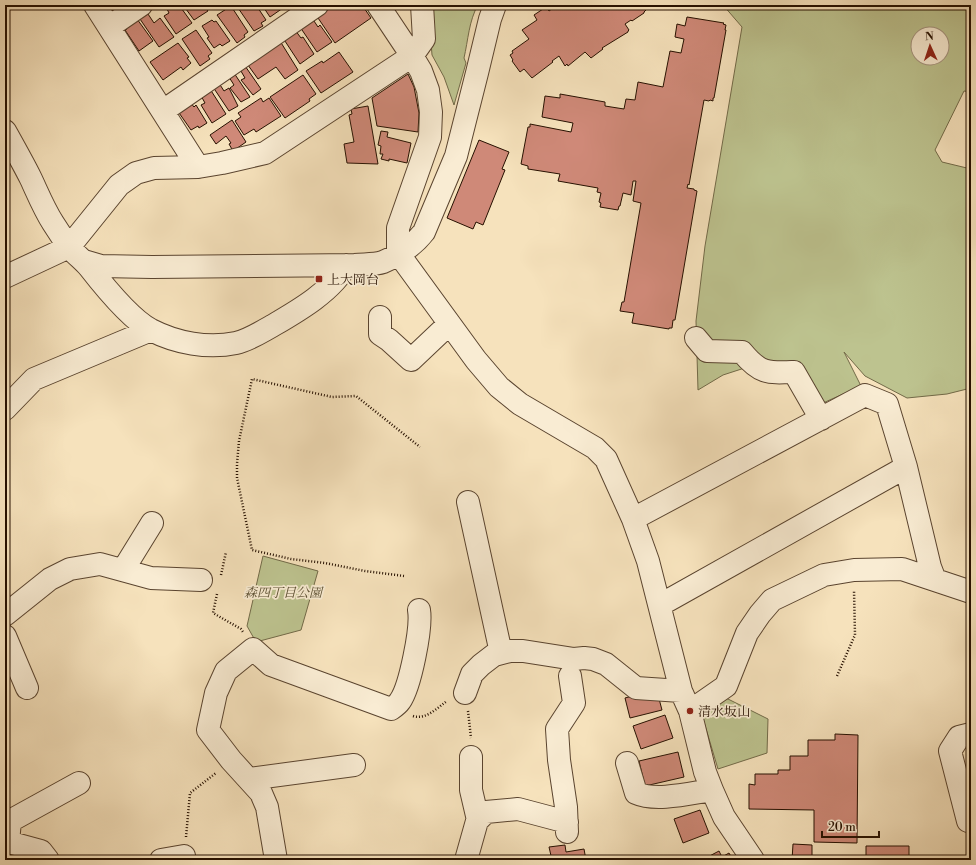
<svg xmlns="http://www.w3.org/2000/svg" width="976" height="865" font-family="'Libre Bodoni','Noto Serif JP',serif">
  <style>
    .green { fill: #bdc38f; stroke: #726a48; fill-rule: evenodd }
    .building { fill: #cf8978; stroke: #261000 }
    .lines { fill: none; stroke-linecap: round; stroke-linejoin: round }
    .minor-casing { stroke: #5a442f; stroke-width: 24 }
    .path { stroke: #261000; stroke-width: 2.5; stroke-dasharray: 1 2; stroke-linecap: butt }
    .minor { stroke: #f9ecd3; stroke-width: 22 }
    .poi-dot { fill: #8f2418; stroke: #f9ecd3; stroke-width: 1.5 }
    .labels { text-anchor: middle; stroke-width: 3.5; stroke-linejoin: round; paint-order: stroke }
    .poi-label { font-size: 13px; fill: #261000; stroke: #f9ecd3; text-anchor: start }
    .park-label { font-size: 13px; font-style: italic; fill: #5b4f32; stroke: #f9ecd3 }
  </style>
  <rect width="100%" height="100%" fill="#f6e2bc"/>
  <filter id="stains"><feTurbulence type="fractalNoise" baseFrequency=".005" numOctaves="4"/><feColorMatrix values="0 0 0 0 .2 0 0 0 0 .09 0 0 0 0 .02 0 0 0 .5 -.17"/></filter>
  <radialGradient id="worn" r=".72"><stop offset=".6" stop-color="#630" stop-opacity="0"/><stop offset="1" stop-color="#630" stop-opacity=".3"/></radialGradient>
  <!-- green -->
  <path class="green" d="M428,5h50c-9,15 -10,36 -14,53l2,5 -12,42 -10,-28 -12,-22z
    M723,5h248v87l-7,-1 -29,59 7,12 29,7v219l-24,6 -40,4 -42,-22 -21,-24 17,34 -38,17 -63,-40 -37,12 -25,15 -2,-69 9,-75 37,-219zM918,34h24v24h-24z
    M263,556l55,15 -17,59 -45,12 -9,-16z
    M724,697l44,22 -1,34 -49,16 -17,-57z"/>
  <!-- building -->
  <path class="building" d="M169,5h10l13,18 -16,11 -12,-18 5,-3 -3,-6z
    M183,5h21l4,6 -14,9z
    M236,5h20l10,15 -5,3 2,3 -9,5z
    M262,5h19l2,3 -13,9z
    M331,5h31l9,13 -36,25 -19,-28z
    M557,5h85l4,5 -2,2v1l-12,8 -1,-1 -6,4 4,6 -1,1v1l-26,16 1,1 -12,9 -6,-6 -17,14 -1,-2 -2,2 -6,-10 -7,5 1,1 -21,16 -8,-9 -4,3 -8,-11 1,-1 -3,-5 3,-2 -1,-2 17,-12 -7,-9 15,-10 -3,-5 12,-8 3,4z
    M231,6l17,26 -4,3 1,2 -8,6 -20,-28z
    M148,14l6,9 6,-5 14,19 -15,10 -19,-28z
    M687,17l37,6 -1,1 3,1 -1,5h1l-12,68h-1v3l-3,-1 -1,1 -5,-1 -15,85 -1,-1 -1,4 7,1v1l3,1 -22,129h-2l-1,8h-3v1l-37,-6 2,-10 -14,-2 2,-9h2l17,-99 -8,-2 3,-20h-3l-2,14 -8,-2 -3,13h-1l-1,4 -18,-3 1,-4 -2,-1 2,-9 -4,-1 1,-4 -40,-7 2,-7 -32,-5v-3l-7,-2 7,-37h2v-3l41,8 2,-9 -31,-6 3,-21 15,2v-4l45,8v4l19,3 2,-10 9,1 3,-18 25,5 7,-36 11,2 3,-14 -9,-2 2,-13 8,2z
    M312,18l6,9 2,-2 12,17 -15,10 -17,-25z
    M137,19l16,22 -14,10 -14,-21 2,-1 -2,-2z
    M212,20l2,2 2,-1 14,20 -8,5 -2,-2 -6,4 -7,-10 2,-1 -7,-11z
    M196,30l16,23 -4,3 2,3 -10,7 -18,-27z
    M295,30l6,8 2,-1 11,17 -14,10 -17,-26z
    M280,41l18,29 -13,9 -9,-12 -18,12 -13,-18z
    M178,43l11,14 -2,1 4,5 -8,7 -2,-3 -18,13 -13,-18z
    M339,52l14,20 -32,21 -15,-22 16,-10 1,2z
    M243,63l18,26 -8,6 -12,-15 4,-2 -7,-12z
    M232,70l18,27 -9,5 -11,-14 4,-3 -7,-11z
    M408,74l6,13 5,26 -1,19 -41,-6 -5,-28z
    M303,75l13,19 -7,5 1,2 -25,17 -15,-21z
    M217,80l7,11 5,-3 9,18 -9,5 -18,-27z
    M210,89l16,25 -14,9 -11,-18 4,-2 -5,-9z
    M261,98l2,4 6,-4 12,18 -25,16 -2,-3 -10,6 -9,-14 6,-4 -3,-4z
    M190,102l4,5 2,-2 11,18 -8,5 -1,-2 -7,4 -14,-20z
    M368,106l10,58 -31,-1 -3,-19 10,-2 -5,-27 3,-1 -1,-5z
    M232,120l14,22 -13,9 -4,-7 2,-1 -5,-7 -10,8 -6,-9z
    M381,131l7,1 -1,5 24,6 -4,20 -18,-4v2l-8,-2 2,-5h-3l1,-8 -3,-1z
    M479,140l30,12 -7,17 3,1 -22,55 -7,-3 -3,7 -26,-11z
    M643,693l15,2 4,15 -32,8 -5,-20z
    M665,715l8,23 -32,11 -8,-23z
    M835,734l23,1 -1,108 -43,-1v-32l-65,-1v-25l6,1v-11h23v-4h12v-14h18v-16h27z
    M678,752l6,25 -39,9 -6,-25z
    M700,810l9,23 -26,10 -9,-24z
    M793,844l19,1v15h-20z
    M565,845l1,7 18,-3 2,11h-34l-3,-13z
    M866,846h43v14h-43z
    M719,851l3,6 7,-4 4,7h-31z"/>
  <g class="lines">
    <!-- minor casing -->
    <g class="minor-casing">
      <path id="minor" d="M95,5l103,162
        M378,5l34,51 9,15 7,19 3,22 -1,25 -32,91v25l78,107 23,27 21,17 75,44 11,11 27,60 15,42 33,130 9,20 15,61 7,18 12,27 29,43
        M109,27l32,-22
        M163,111l154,-106
        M5,131c9,16 18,32 26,48 7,15 13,30 22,44 5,8 11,17 17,25 6,7 13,12 19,19 14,18 42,52 62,63 25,13 57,19 85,13 13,-3 25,-11 36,-17 24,-14 61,-35 74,-61
        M84,261l17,5 51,1 203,-2c9,-1 19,0 28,-3 15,-6 31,-17 41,-30l32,-76 21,-83 13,-54 5,-14
        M5,277l64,-30 50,-62 17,-12 18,-5 44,-1 24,-4 43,-10 147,-97 12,-17 -2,-34
        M380,317v17l9,6 22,20 38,-36
        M696,338l11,13 35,1c18,22 26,21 52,20l27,47
        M5,409l29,-30 117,-49
        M468,502l33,151
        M633,519l232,-124 22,9 19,63 24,100 5,13 36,12
        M123,570l29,-47
        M660,605l246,-138
        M5,615l45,-36 20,-10 30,-5 51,14 50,2
        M5,636l22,52
        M465,693l7,-19 9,-9 13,-10 16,-4h13l51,8 10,-1 9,1 13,5 30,24 45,3
        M690,711l36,-25 21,-53 13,-19 12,-14 52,-25 30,-5 48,-1 33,11
        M471,757v33l7,30
        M627,763l9,30c20,9 55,0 76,-3
        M249,779l105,-14
        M968,821l-18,-70 9,-14 12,-3
        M567,832l-1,-25 -7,-47 -2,-31 17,-26 -4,-27
        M8,842l33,9 7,9
        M5,844l3,-2 2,-21 69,-38
        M161,860l23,-4
        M276,860l-9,-53 -6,-14 -30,-33 -23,-30 8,-37 10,-22 27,-22 18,16 120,44c3,-2 7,-5 9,-8 10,-14 22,-73 19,-91
        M466,860l11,-39 9,-9 32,-3 49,13"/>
    </g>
    <!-- path -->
    <path class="path" d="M221,575l5,-23
      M404,576l-39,-5 -40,-8 -34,-4 -39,-9 -15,-72v-14l2,-23 13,-62 80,18 24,-1 64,51
      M217,594l-4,19 28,16 2,3
      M837,676l18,-41 -1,-45
      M468,711l3,27
      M413,716c13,4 24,-8 34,-15
      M186,837l4,-44 26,-20"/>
    <!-- minor -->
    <use href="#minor" class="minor"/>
  </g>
  <!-- markers -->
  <g class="poi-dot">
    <rect x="315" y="275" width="8" height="8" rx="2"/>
    <circle cx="690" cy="711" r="4"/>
  </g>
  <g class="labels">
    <!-- poi labels -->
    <g class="poi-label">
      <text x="327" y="284">上大岡台</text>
      <text x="698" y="716">清水坂山</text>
    </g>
    <!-- park labels -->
    <g class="park-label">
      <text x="283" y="597">森四丁目公園</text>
    </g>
  </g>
  <!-- margin -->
  <rect width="976" height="865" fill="none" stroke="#f6e2bc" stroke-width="20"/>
  <rect x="6" y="6" width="964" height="853" fill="none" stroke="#261000" stroke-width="2"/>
  <rect x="10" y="10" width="956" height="845" fill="none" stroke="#261000"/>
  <!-- north arrow -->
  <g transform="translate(930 46) rotate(357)"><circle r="19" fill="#f9ecd3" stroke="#a5947f"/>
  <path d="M0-3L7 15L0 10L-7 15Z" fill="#8f2418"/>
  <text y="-6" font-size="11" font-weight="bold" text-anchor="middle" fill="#261000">N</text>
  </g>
  <!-- scale -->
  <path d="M822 831v6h57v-6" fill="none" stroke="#261000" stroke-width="2"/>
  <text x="828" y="831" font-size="12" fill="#261000" stroke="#f9ecd3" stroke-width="3" paint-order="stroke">20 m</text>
  <rect width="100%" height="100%" filter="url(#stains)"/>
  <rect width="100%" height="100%" fill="url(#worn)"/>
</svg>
